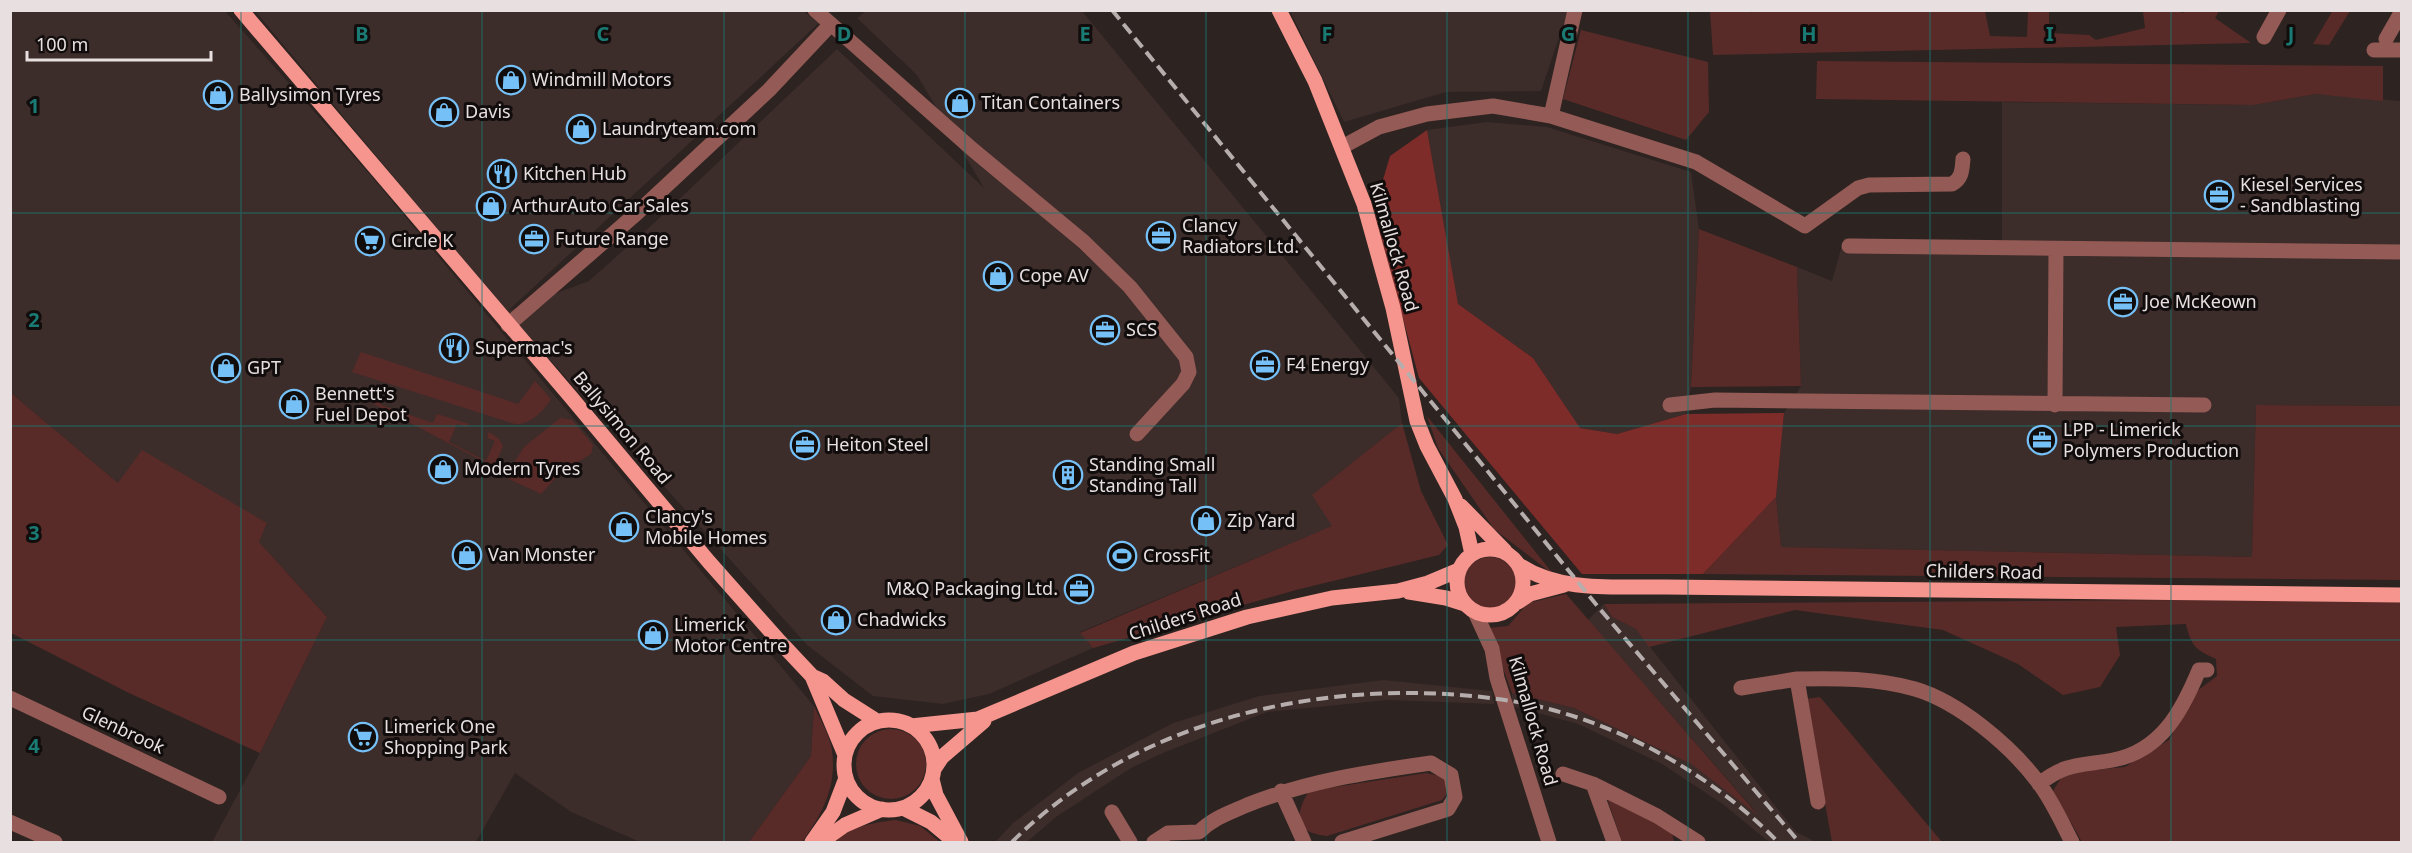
<svg xmlns="http://www.w3.org/2000/svg" width="2412" height="853" font-family="'Noto Sans',sans-serif">
  <style>
    .built { fill: #3c2c2a }
    .green { fill: #592b28 }
    .forest { fill: #7d2c29 }
    .lines { fill: none; stroke-linecap: round; stroke-linejoin: round }
    .minor { stroke: #945a55; stroke-width: 15 }
    .major { stroke: #f5958d; stroke-width: 15 }
    .rail { stroke: #b6aead; stroke-width: 4; stroke-dasharray: 12 6; stroke-linecap: butt }
    .grid { fill: none; stroke: #1a7b74; stroke-width: 1.5; stroke-opacity: 0.55 }
    .labels { text-anchor: middle; stroke-width: 6; stroke-linejoin: round; paint-order: stroke }
    .poi-label { font-size: 18px; fill: #e8e0e0; stroke: #120d0d; text-anchor: start }
    .street-label { font-size: 18px; fill: #e8e0e0; stroke: #120d0d }
    .grid-label { font-size: 20px; text-anchor: middle; font-weight: bold; fill: #1a7b74; stroke: #120d0d; stroke-width: 6; stroke-linejoin: round; paint-order: stroke }
  </style>
  <rect width="100%" height="100%" fill="#2d2321"/>
  <!-- built -->
  <path class="built" d="M802,10l17,13 -311,288 81,-30 64,-57 184,-175 147,139 -67,-113 -60,-57 10,-8 215,1 317,387 3,25 -89,72 20,31 -253,106 13,16 -104,46 -46,10 -70,-8 -66,-51 -301,-334 -251,-300z
    M10,11h215l147,166 442,529 -3,50 -62,86h-109l-69,-30 -56,-39 -39,69h-264l48,-89 67,-136 -69,-76 9,-17 -149,-41 -107,-90z
    M1290,11h278l-27,80 -95,1 -102,30z
    M2316,94l85,7v305l-145,-1 -4,152 -471,-10 -5,-50 8,-84 17,-27 -4,-119 35,14 12,-43 158,5v-141l251,3z
    M1487,122l60,5 144,45 8,57 -8,158 -5,27 -69,20 -38,-6 -46,-70 -76,-54 -30,-174z
    M1604,604l8,13 24,12 160,203 20,10h-47l-45,-37 -62,-41 -84,-40 -66,-18v-13l62,15 117,56 65,48 -168,-192z
    M1383,680l109,11 2,13 -106,-4 -121,12 -104,41 -32,15 -75,49 -29,25h-32l18,-19 65,-50 95,-50 86,-27z"/>
  <!-- green -->
  <path class="green" d="M1754,10l231,1 5,25 37,1 1,-26h21v22l40,2 7,5 49,-12 -2,-17h35l5,2 2,-2h34l-4,7 36,25 -538,12 -3,-44h40l2,2z
    M2333,10l17,1 -21,34 -16,-1z
    M1581,30l127,32 1,50 -23,28 -123,-41z
    M1817,61l566,5v35l-67,-7 -63,11 -437,-6z
    M1699,229l98,38 4,119 -110,1z
    M361,352l157,52 17,-23 16,18c-7,12 -21,26 -36,25l-163,-52z
    M363,391l20,5 -2,9 52,18 4,-9 32,10 -2,3 -10,-3 -8,18 37,19 9,-20 -8,-3 2,-6 10,7 4,7 -9,21 -137,-72z
    M11,393l107,90 24,-33 125,73 -8,19 68,75 -67,136 -133,-61 -116,-59z
    M2256,405l145,1v174l-698,-6 73,-77 5,50 471,10z
    M1427,416l127,159 -60,-46 -56,-81z
    M560,418l12,2 21,25 -2,9 -31,19 -19,21 -36,-17 19,-30z
    M1402,423l19,68 27,54 -9,10 -143,35 -203,58 -13,-15 252,-107 -20,-31z
    M1464 583a26 26 0 1 1 52 0a26 26 0 1 1-52 0Z
    M1566,594l192,221 -67,-51 -117,-56 -62,-15 -24,-65 20,-2 20,-23z
    M2182,600l219,2v240h-319l-29,-51 11,-18 61,-6 44,-27 28,-49 20,-15 -1,-17c-20,-9 -25,-13 -30,-35l-70,3 4,28 -20,32 -37,8 -45,-31 -75,-34 -148,-20 -146,37 -13,-18 -24,-12 -8,-13z
    M1820,697l122,145h-110l-26,-143z
    M814,706c6,13 16,30 18,44 5,38 -10,64 -30,92h-53l62,-86z
    M856 764a35 35 0 1 1 70 0a35 35 0 1 1-70 0Z
    M1426,773l18,4 6,13 -8,10 -115,36c-32,-3 -33,-21 -18,-45z
    M1607,798l65,34 2,10h-52z
    M896,820l24,6 20,16h-110c23,-15 39,-19 66,-22z"/>
  <!-- forest -->
  <path class="forest" d="M1427,130l31,174 75,54 47,70 37,6 69,-20 98,-1 -8,84 -73,77h-121l-163,-196 -45,-168 16,-54z"/>
  <g class="lines">
    <!-- minor -->
    <path class="minor" d="M815,10l157,139 112,93 46,45 56,70 3,15 -6,12 -46,50
      M2264,37l15,-27
      M2386,39l16,-28
      M2374,50h28
      M1551,116l24,-106
      M1342,147l37,-20 48,-13 66,-8 58,10 145,46 109,64 53,-38 11,-3 83,-1c10,-5 10,-14 11,-25
      M1849,246l553,6
      M508,325l129,-112 132,-123 62,-66
      M1670,405l45,-5 489,5
      M2055,405l1,-156
      M1475,612l17,37 5,29 52,164
      M1741,688l56,-9
      M10,698l209,99
      M1563,774l30,10 21,58
      M1593,784l64,32 41,26
      M2039,784c28,-22 42,-18 74,-24 48,-9 69,-49 86,-90h8
      M1281,791l23,51
      M1818,802l-21,-123c40,-1 79,-1 118,10 44,13 96,57 123,93 14,18 24,41 34,60
      M1112,812l18,30
      M10,822l45,20
      M1154,842l14,-9 31,-1c14,-14 30,-19 48,-27 60,-24 121,-33 184,-42l20,12 4,22 -7,12 -106,33"/>
    <!-- major -->
    <path class="major" d="M241,10l329,386 139,166 71,80 32,34 11,5 21,19 33,21
      M1279,10l36,71 49,123 29,104 24,113 10,25 28,53 11,28 6,27
      M1461,506l44,45
      M1457 582a33 33 0 1 1 66 0a33 33 0 1 1-66 0Z
      M1519,565c42,28 98,21 146,22l737,8
      M1409,592l37,6 19,6
      M1518,602l12,-8 34,-9
      M812,676l33,79
      M844 765a45 45 0 1 1 90 0a45 45 0 1 1-90 0Z
      M911,726l67,-7 156,-66 113,-36 85,-19 66,-7 30,-8 31,-13
      M934,769l8,-12 42,-36
      M932,779l4,16 25,47
      M903,808l28,14 24,20
      M812,842l21,-30 13,-34
      M821,842l24,-17 37,-16"/>
    <!-- rail -->
    <path class="rail" d="M1112,10l487,598 200,234
      M1012,842c107,-106 258,-151 407,-149 43,1 88,5 130,16 84,22 169,71 229,133"/>
  </g>
  <!-- grid -->
  <path class="grid" d="M241,10v832M482,10v832M724,10v832M965,10v832M1206,10v832M1447,10v832M1688,10v832M1930,10v832M2171,10v832M10,213h2392M10,426h2392M10,640h2392"/>
  <!-- icons -->
  <defs>
    <g id="shop-ring" transform="scale(1.5)"><circle r="9.5" fill="#120d0d" stroke="#75c0f6" stroke-width="1.5"/><path d="M-5-2.5h2.3a2.7 3.5 0 0 1 5.4 0H5L5.5 6h-11ZM-1.5-2.5h3a1.5 2.3 0 0 0-3 0Z" fill="#75c0f6"/></g>
    <g id="restaurant-ring" transform="scale(1.5)"><circle r="9.5" fill="#120d0d" stroke="#75c0f6" stroke-width="1.5"/><path d="M-5-6h1v4h1v-4h1v4h1v-4h1v5L-1.5 .5V6h-2V.5L-5-1ZM5-6V6H3V1.5H1.5Q1.5-4 5-6Z" fill="#75c0f6"/></g>
    <g id="office-ring" transform="scale(1.5)"><circle r="9.5" fill="#120d0d" stroke="#75c0f6" stroke-width="1.5"/><path d="M-6-3h4V-5.5h4V-3h4V5H-6ZM-1-4.5V-3h2v-1.5ZM-6 0V1H6V0Z" fill="#75c0f6"/></g>
    <g id="supermarket-ring" transform="scale(1.5)"><circle r="9.5" fill="#120d0d" stroke="#75c0f6" stroke-width="1.5"/><path d="M-6-5.5h2.5l.6 2H6L4.5 2H-2.5L-4.4-4H-6ZM-1.5 3.2a1.3 1.3 0 1 0 .1 0ZM3 3.2a1.3 1.3 0 1 0 .1 0Z" fill="#75c0f6"/></g>
    <g id="building-ring" transform="scale(1.5)"><circle r="9.5" fill="#120d0d" stroke="#75c0f6" stroke-width="1.5"/><path d="M-4-6H4V6H1V3H-1V6H-4ZM-2.5-4.3h1.7v1.8h-1.7ZM.8-4.3h1.7v1.8H.8ZM-2.5-1h1.7V.8h-1.7ZM.8-1h1.7V.8H.8Z" fill="#75c0f6"/></g>
    <g id="stadium-ring" transform="scale(1.5)"><circle r="9.5" fill="#120d0d" stroke="#75c0f6" stroke-width="1.5"/><path d="M0-5a6.5 5 0 1 0 0 10a6.5 5 0 1 0 0-10ZM-3.5-1.8h7v3.6h-7Z" fill="#75c0f6"/></g>
  </defs>
  <g fill-rule="evenodd">
    <use href="#shop-ring" x="511" y="80"/>
    <use href="#shop-ring" x="218" y="95"/>
    <use href="#shop-ring" x="960" y="103"/>
    <use href="#shop-ring" x="444" y="112"/>
    <use href="#shop-ring" x="581" y="129"/>
    <use href="#restaurant-ring" x="502" y="174"/>
    <use href="#office-ring" x="2219" y="195"/>
    <use href="#shop-ring" x="491" y="206"/>
    <use href="#office-ring" x="1161" y="236"/>
    <use href="#office-ring" x="534" y="239"/>
    <use href="#supermarket-ring" x="370" y="241"/>
    <use href="#shop-ring" x="998" y="276"/>
    <use href="#office-ring" x="2123" y="302"/>
    <use href="#office-ring" x="1105" y="330"/>
    <use href="#restaurant-ring" x="454" y="348"/>
    <use href="#office-ring" x="1265" y="365"/>
    <use href="#shop-ring" x="226" y="368"/>
    <use href="#shop-ring" x="294" y="404"/>
    <use href="#office-ring" x="2042" y="440"/>
    <use href="#office-ring" x="805" y="445"/>
    <use href="#shop-ring" x="443" y="469"/>
    <use href="#building-ring" x="1068" y="475"/>
    <use href="#shop-ring" x="1206" y="521"/>
    <use href="#shop-ring" x="624" y="527"/>
    <use href="#shop-ring" x="467" y="555"/>
    <use href="#stadium-ring" x="1122" y="556"/>
    <use href="#office-ring" x="1079" y="589"/>
    <use href="#shop-ring" x="836" y="620"/>
    <use href="#shop-ring" x="653" y="635"/>
    <use href="#supermarket-ring" x="363" y="737"/>
  </g>
  <g class="labels">
    <!-- poi labels -->
    <g class="poi-label">
      <text x="532" y="86">Windmill Motors</text>
      <text x="239" y="101">Ballysimon Tyres</text>
      <text x="981" y="109">Titan Containers</text>
      <text x="465" y="118">Davis</text>
      <text x="602" y="135">Laundryteam.com</text>
      <text x="523" y="180">Kitchen Hub</text>
      <text x="2240" y="191">Kiesel Services<tspan x="2240" dy="21">- Sandblasting</tspan></text>
      <text x="512" y="212">ArthurAuto Car Sales</text>
      <text x="1182" y="232">Clancy<tspan x="1182" dy="21">Radiators Ltd.</tspan></text>
      <text x="555" y="245">Future Range</text>
      <text x="391" y="247">Circle K</text>
      <text x="1019" y="282">Cope AV</text>
      <text x="2144" y="308">Joe McKeown</text>
      <text x="1126" y="336">SCS</text>
      <text x="475" y="354">Supermac's</text>
      <text x="1286" y="371">F4 Energy</text>
      <text x="247" y="374">GPT</text>
      <text x="315" y="400">Bennett's<tspan x="315" dy="21">Fuel Depot</tspan></text>
      <text x="2063" y="436">LPP - Limerick<tspan x="2063" dy="21">Polymers Production</tspan></text>
      <text x="826" y="451">Heiton Steel</text>
      <text x="1089" y="471">Standing Small<tspan x="1089" dy="21">Standing Tall</tspan></text>
      <text x="464" y="475">Modern Tyres</text>
      <text x="645" y="523">Clancy's<tspan x="645" dy="21">Mobile Homes</tspan></text>
      <text x="1227" y="527">Zip Yard</text>
      <text x="488" y="561">Van Monster</text>
      <text x="1143" y="562">CrossFit</text>
      <text x="1058" y="595" text-anchor="end">M&amp;Q Packaging Ltd.</text>
      <text x="857" y="626">Chadwicks</text>
      <text x="674" y="631">Limerick<tspan x="674" dy="21">Motor Centre</tspan></text>
      <text x="384" y="733">Limerick One<tspan x="384" dy="21">Shopping Park</tspan></text>
    </g>
    <!-- street labels -->
    <g class="street-label">
      <text transform="translate(1394 247) rotate(74)" y="6">Kilmallock Road</text>
      <text transform="translate(622 428) rotate(50)" y="6">Ballysimon Road</text>
      <text transform="translate(1984 572) rotate(1)" y="6">Childers Road</text>
      <text transform="translate(1185 617) rotate(-18)" y="6">Childers Road</text>
      <text transform="translate(1533 721) rotate(74)" y="6">Kilmallock Road</text>
      <text transform="translate(123 730) rotate(25)" y="6">Glenbrook</text>
    </g>
  </g>
  <g class="grid-label">
    <text x="362" y="41">B</text>
    <text x="603" y="41">C</text>
    <text x="844" y="41">D</text>
    <text x="1085" y="41">E</text>
    <text x="1327" y="41">F</text>
    <text x="1568" y="41">G</text>
    <text x="1809" y="41">H</text>
    <text x="2050" y="41">I</text>
    <text x="2291" y="41">J</text>
    <text x="34" y="113">1</text>
    <text x="34" y="327">2</text>
    <text x="34" y="540">3</text>
    <text x="34" y="753">4</text>
  </g>
  <!-- border -->
  <rect width="2412" height="853" fill="none" stroke="#e8e0e0" stroke-width="24"/>
  <!-- scale -->
  <path d="M27 51v9h184v-9" fill="none" stroke="#e8e0e0" stroke-width="3"/>
  <text x="36" y="51" font-size="18" fill="#e8e0e0" stroke="#120d0d" stroke-width="4.5" paint-order="stroke">100 m</text>
</svg>
